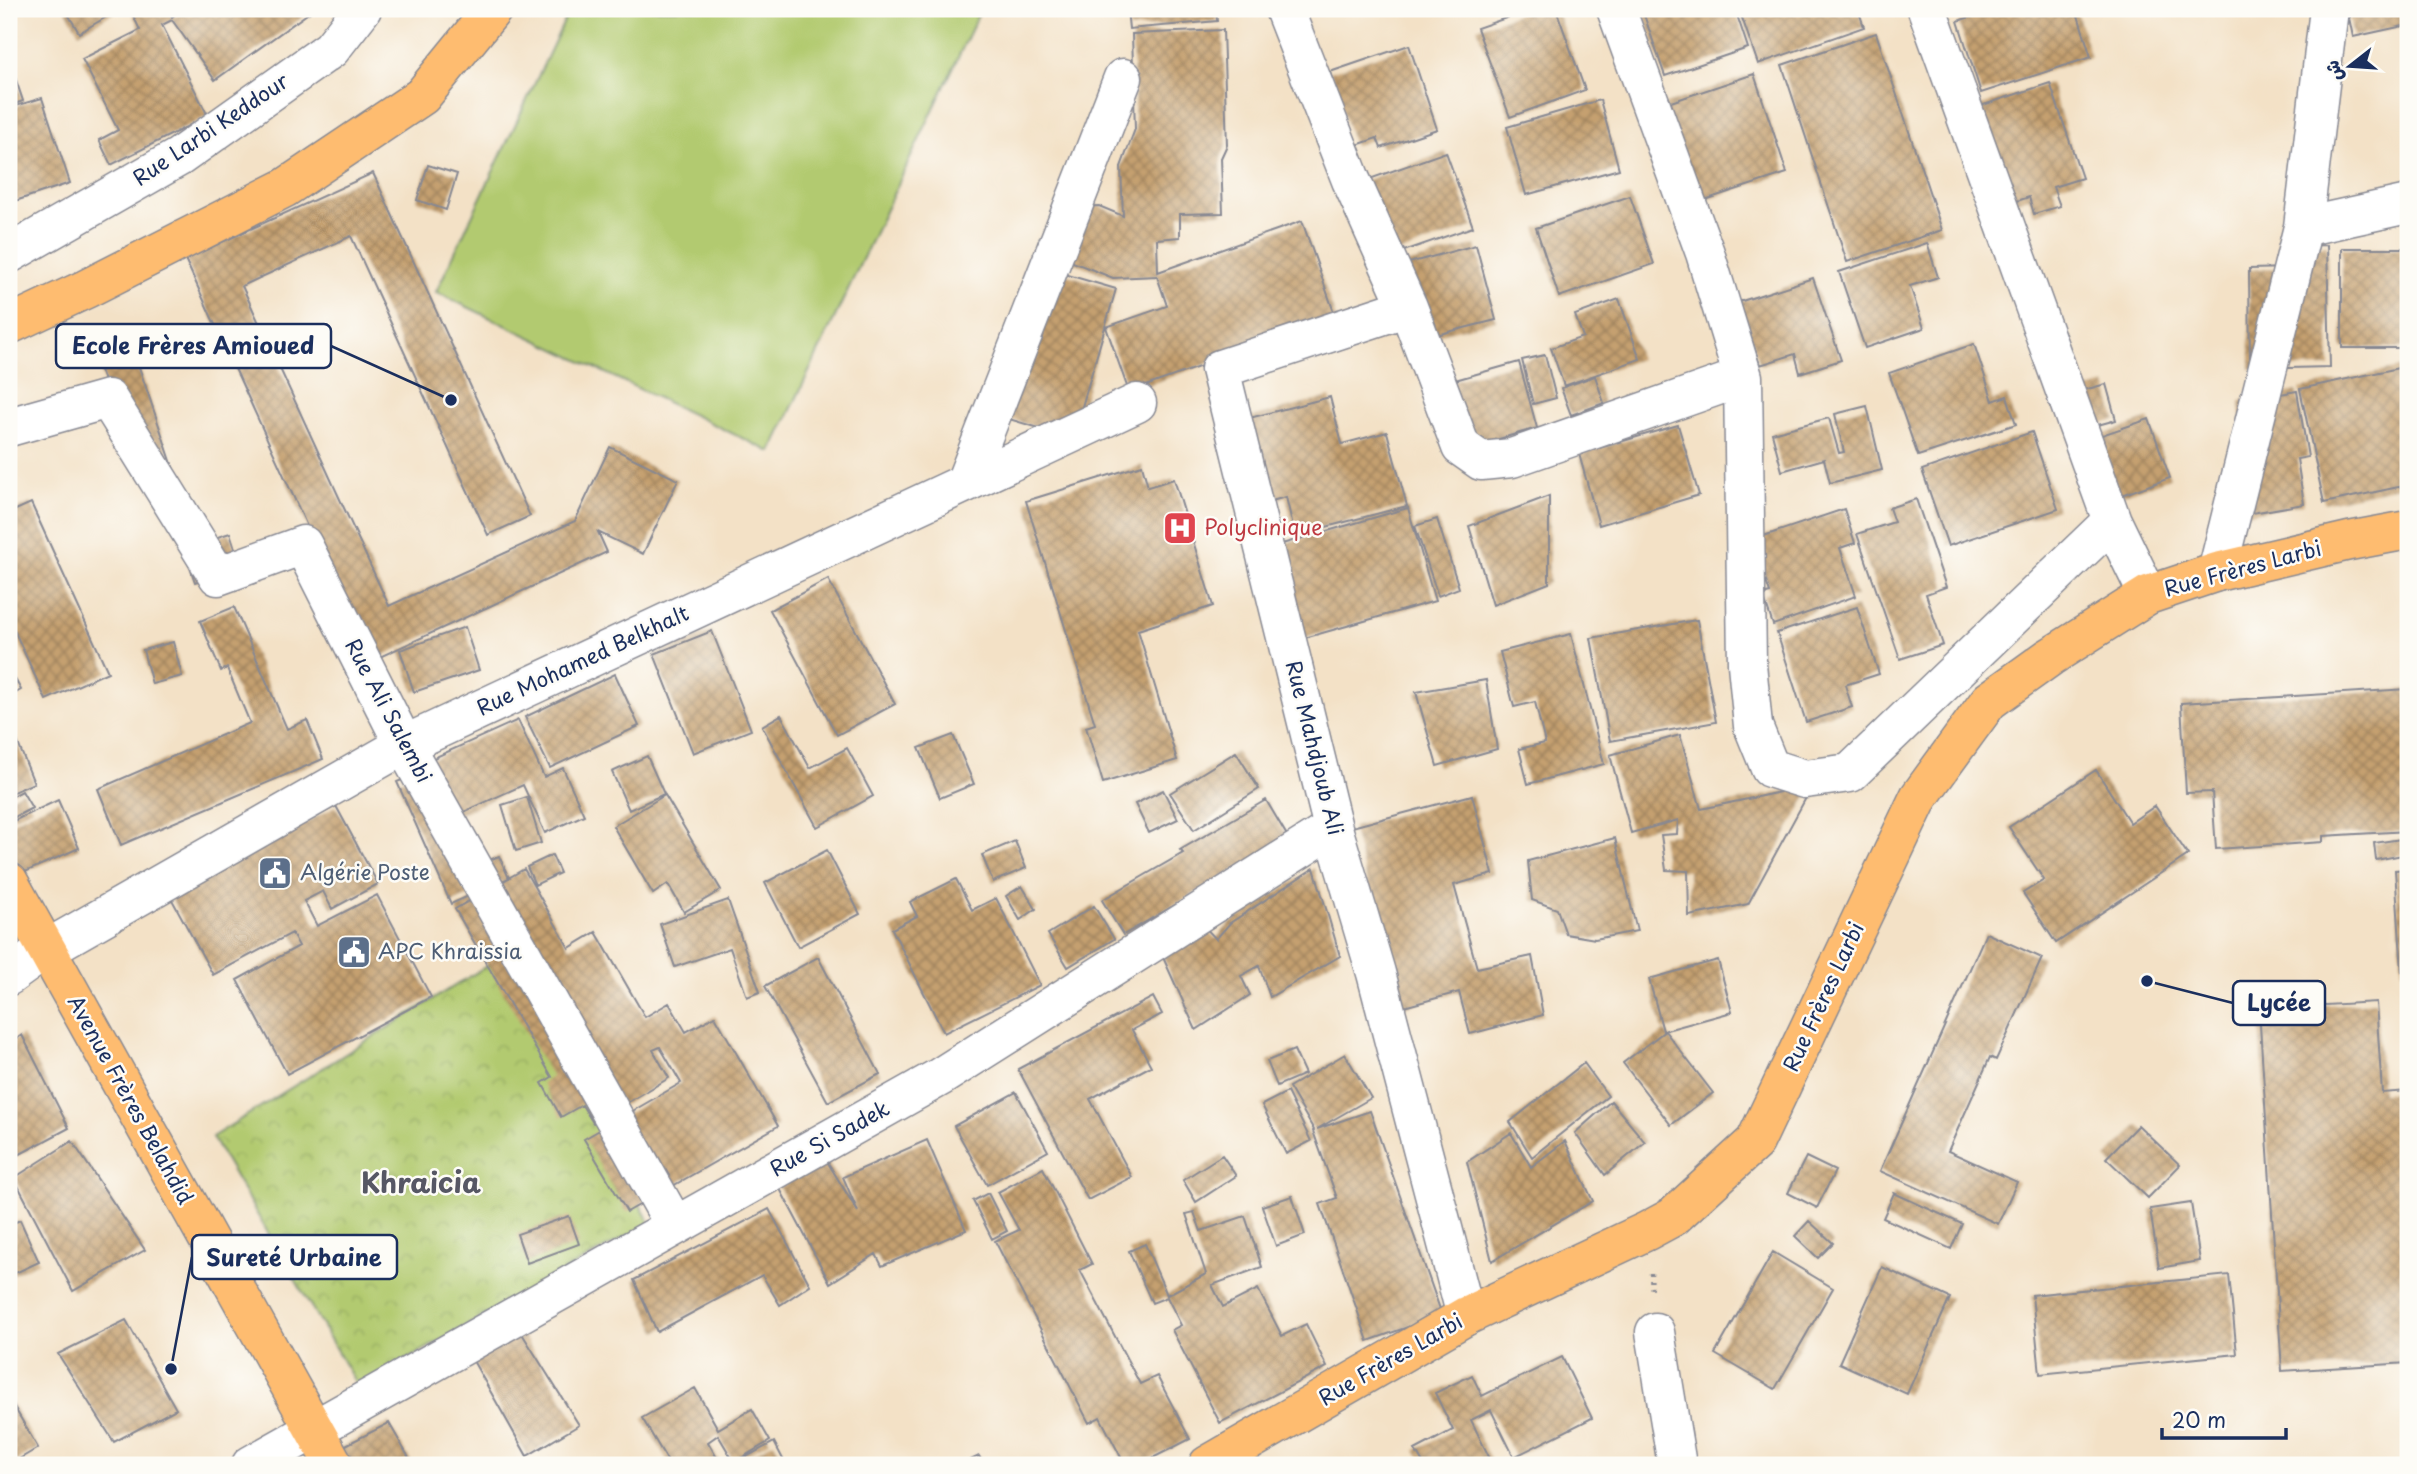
<svg xmlns="http://www.w3.org/2000/svg" width="2417" height="1474" font-family="'Playpen Sans','Playpen Sans Arabic',sans-serif">
  <style>
    .grass { fill: #b2ca6f; stroke: #667c66; stroke-width: 2 }
    .park { fill: url(#park-crowns); stroke: #667c66; stroke-width: 2 }
    .building { fill: url(#building-cross-hatch) }
    .lines { fill: none; stroke-linecap: round; stroke-linejoin: round }
    .minor-casing { stroke: #878892; stroke-width: 41 }
    .major-casing { stroke: #878892; stroke-width: 41 }
    .path { stroke: #878892; stroke-width: 4.5; stroke-dasharray: 2 5; stroke-linecap: butt }
    .minor { stroke: #fff; stroke-width: 38 }
    .major { stroke: #febc70; stroke-width: 38 }
    .labels { text-anchor: middle; stroke-width: 5; stroke-linejoin: round; paint-order: stroke }
    .street-label { font-size: 21px; fill: #1b2f5e; stroke: #fdfcf7 }
    .health-label { font-size: 21px; fill: #be3a42; stroke: #fdfcf7; text-anchor: start }
    .service-label { font-size: 21px; fill: #4e5e75; stroke: #fdfcf7; text-anchor: start }
    .district-label { font-size: 28px; font-weight: bold; fill: #565764; stroke: #fdfcf7 }
    .leader { fill: none; stroke: #1b2f5e; stroke-width: 2.5 }
    .callout-dot { fill: #1b2f5e; stroke: #fdfcf7; stroke-width: 2.5 }
    .callout { fill: #fdfcf7; stroke: #1b2f5e; stroke-width: 2.5 }
    .callout-label { font-size: 23px; text-anchor: middle; font-weight: bold; fill: #1b2f5e }
  </style>
  <defs>
    <pattern id="park-crowns" width="20" height="18" patternUnits="userSpaceOnUse" patternTransform="scale(1.75)"><rect width="20" height="18" fill="#b2ca6f"/><path d="M2 6a3 3 0 1 1 6 0M12 15a3 3 0 1 1 6 0" fill="none" stroke="#98ae63"/></pattern>
    <pattern id="building-cross-hatch" width="8" height="8" patternUnits="userSpaceOnUse" patternTransform="scale(1.75)"><rect width="8" height="8" fill="#c5a06f"/><path d="M0 0l8 8M0 8l8-8" fill="none" stroke="#9f835e"/></pattern>
  </defs>
  <rect width="100%" height="100%" fill="#fdfcf7"/>
  <filter id="ink" filterUnits="userSpaceOnUse"><feTurbulence type="fractalNoise" baseFrequency=".0143" numOctaves="2"/><feDisplacementMap in="SourceGraphic" scale="14" xChannelSelector="R" yChannelSelector="G"/><feConvolveMatrix kernelMatrix="1 2 1 2 8 2 1 2 1" color-interpolation-filters="sRGB"/></filter>
  <filter id="wash" filterUnits="userSpaceOnUse"><feTurbulence type="fractalNoise" baseFrequency=".00686" numOctaves="4" result="noise"/><feDisplacementMap in="SourceGraphic" scale="28" xChannelSelector="R" yChannelSelector="G"/><feGaussianBlur stdDeviation="1.57" result="paint"/><feColorMatrix in="noise" values="0 0 0 0 0 0 0 0 0 0 0 0 0 0 0 0 0 1.4 0 .05"/><feComposite in="paint" operator="in"/></filter>
  <g filter="url(#wash)">
    <rect width="100%" height="100%" fill="#f3e1c6"/>
    <!-- grass -->
    <path class="grass" d="M570,9h411l-210,443 -335,-160z"/>
    <!-- park -->
    <path class="park" d="M506,954l144,269 -292,164 -146,-250z"/>
    <g id="blocks">
      <!-- building -->
      <path class="building" d="M65,9h55l-41,24z
        M130,9h39l3,8 11,-8h131l-99,71 -43,-60 -10,5 46,91 -97,49 -12,-25 19,-10 -36,-71 58,-29z
        M1127,9h89l1,12 -88,8z
        M1532,9h24l29,81 -75,27 -33,-89z
        M1642,9h93l13,39 -83,28z
        M1739,9h119l6,18 -106,37z
        M1995,9h81l15,48 -110,36 -23,-72z
        M2312,9h96v16l-55,12 -5,-24 -33,8z
        M1223,30l4,115 -6,13 2,55 -43,1v23l-23,2 1,33 144,-51 34,97 -207,74 -23,-65 61,-21 -10,-30 -44,2 -53,-21 19,-50 20,-1 24,10 -2,-49 14,-38 -3,-95z
        M1876,33l66,197 -95,32 -65,-197z
        M1409,45l28,84 -56,19 -4,-10 -23,8 -24,-74z
        M9,59l14,42 -14,5z
        M1754,74l33,99 -104,34 -18,-103z
        M2050,83l32,95 -29,9 7,19 -26,8 -5,-17 -21,7 -43,-93z
        M42,98l28,85 -61,20v-95z
        M1600,100l19,69 -93,26 -19,-68z
        M1446,152l27,75 -89,31 -26,-75z
        M428,165l29,9 -11,36 -29,-10z
        M373,173l157,343 -42,19 -137,-299 -109,50 147,320 186,-85 35,-74 68,33 -35,74 -45,-22 9,20 -238,110 -184,-403z
        M1630,196l24,68 -95,33 -23,-69z
        M1927,243l11,34 -28,9 14,42 -59,20 -26,-76z
        M1476,245l20,75 -80,20 -26,-72z
        M2327,245l3,122 -80,2 -1,-100 41,-1v-22z
        M2342,248h66v100h-66z
        M1044,268l72,21 -43,149 -81,-24z
        M1813,278l28,82 -41,13 -5,-19 -35,11 -21,-63z
        M1619,299l21,60 -76,27 -13,-38 32,-11 -8,-22z
        M127,332l72,211 31,-10 11,34 -46,15 -56,-162 -19,7 -29,-83z
        M1974,344l19,57 14,-5 9,28 -98,32 -29,-83z
        M1545,355l11,43 -23,6 -11,-44z
        M1519,362l18,66 -77,22 -19,-66z
        M2408,366v119l-84,18 -24,-114z
        M1595,376l9,27 -33,12 -10,-27z
        M2106,384l10,36 -33,9 -10,-36z
        M2297,391l11,66 -11,2 7,45 -58,10 -6,-113z
        M1330,397l12,47 45,-12 20,74 -112,29 -9,-38 -22,6 -22,-83z
        M1867,406l15,64 -52,13 -6,-24 -42,12 -10,-38 57,-15 10,35 5,-1 -9,-38z
        M2149,419l21,59 -65,23 -21,-60z
        M1678,425l21,70 -100,30 -20,-71z
        M2032,432l26,77 -110,37 -26,-76z
        M1142,465l6,22 26,-8 39,127 -75,24 39,130 -74,23 -17,-56 9,-3 -69,-223z
        M1549,496v87l-56,22 -24,-79z
        M1916,499l30,88 -20,7 17,51 -43,14 -43,-125 37,-12 -5,-14z
        M31,503l77,169 -62,28 -37,-81v-106z
        M1408,508l27,93 -134,38 -26,-93z
        M1844,509l11,34 -15,5 16,48 -83,29 -10,-30 7,-2 -18,-53z
        M1437,519l22,69 -21,8 -23,-70z
        M828,579l67,125 -58,31 -67,-125z
        M234,607l53,122 20,-9 16,39 -202,86 -23,-56 152,-66 -23,-55 -6,3 -21,-50z
        M1857,607l22,67 -34,11 7,22 -46,15 -29,-89z
        M1697,620l19,102 -106,19 -19,-103z
        M465,627l14,43 -65,22 -14,-42z
        M712,631l39,99 -58,23 -39,-99z
        M1571,634l33,130 -76,20 -9,-35 26,-6 -10,-41 -21,5 -14,-55z
        M173,642l9,34 -30,8 -9,-34z
        M9,668l12,22 -12,7z
        M615,674l24,52 -89,42 -25,-51z
        M1486,680l11,69 -60,17 -21,-74z
        M2408,689v142l-85,5v6l-107,7 -4,-57 -26,1 -5,-90z
        M781,715l29,53 37,-20 26,48 -56,31 -55,-101z
        M518,720l26,57 19,-9 21,47 -39,18 -22,-48 -77,35 41,41 12,-5 10,22 -58,26 -54,-122 33,-14 -3,-7z
        M9,721l25,62 -25,11z
        M953,735l21,49 -34,14 -21,-50z
        M1680,735l21,74 112,-24 -65,119 -59,12 -1,-45 -22,-1 -5,-35 16,-1 1,-14 -47,13 -21,-78z
        M1236,752l23,37 -65,41 -24,-37z
        M647,756l17,38 -35,16 -17,-38z
        M2096,770l34,53 25,-17 33,49 -132,88 -33,-50 21,-13 -35,-53z
        M1163,790l15,29 -29,14 -14,-29z
        M22,791l10,17 -23,12v-22z
        M665,795l56,95 -37,22 -16,-28 -15,10 -40,-68z
        M1472,795l21,79 -39,11 23,83 55,-12 11,59 -73,19 -11,-42 -59,16 -48,-181z
        M527,797l14,46 -25,8 -14,-46z
        M58,800l21,48 -65,29 -5,-12v-42z
        M1266,800l23,39 -166,96 -21,-35 81,-47 -3,-3z
        M336,806l42,78 -46,25 -9,-18 -19,10 13,25 60,-31 54,102 -144,77 -50,-94 62,-34 -7,-13 -79,42 -43,-79z
        M1615,838l22,93 -42,8 -29,-5 -9,-25 -25,-9 -4,-39z
        M2408,838v16l-32,6 -2,-17z
        M1015,841l11,27 -33,14 -11,-27z
        M827,850l33,64 -62,33 -33,-64z
        M552,855l8,18 -25,12 -8,-18z
        M1314,868l26,88 -70,41 -11,-31 -18,10 9,19 -54,35 -35,-77 40,-30 15,16 14,-16z
        M524,869l45,79 27,-16 49,85 24,-14 17,29 29,-16 63,110 -151,86 -43,-73 97,-56 -21,-36 -7,3 16,28 -76,45 -11,-18 -21,12 -19,-34 10,-6 -97,-168z
        M2408,869v102h-6l-7,-101z
        M956,879l16,31 24,-12 44,87 -96,48 -52,-104 25,-13 -7,-14z
        M1022,886l14,23 -16,11 -14,-24z
        M728,900l32,92 -13,5 -17,-49 -55,19 -15,-43z
        M1094,906l20,33 -46,28 -20,-33z
        M1986,933l56,25 -46,102 -6,-3 -42,94 69,31 -19,42 -118,-53z
        M818,957l62,117 -52,28 -63,-116z
        M1718,960l14,52 -69,19 -14,-52z
        M1153,997l9,17 -30,16 19,36 -61,33 42,78 -44,23 -70,-131z
        M2376,1002l6,91 26,-2v272l-126,8 -23,-362z
        M1665,1031l48,62 -42,32 -48,-62z
        M22,1035l47,93 -60,32v-116z
        M1294,1050l11,24 -28,12 -10,-25z
        M1345,1054l26,44 -54,31 53,-18 72,204 -74,26 -48,-137 17,-6 -24,-67 1,-1 -25,-43z
        M1584,1063l24,33 -76,61 -22,-35z
        M1016,1092l32,59 -61,34 -33,-59z
        M1287,1092l24,49 -25,13 -24,-49z
        M1611,1101l34,41 -40,33 -30,-42z
        M2138,1125l42,40 -32,33 -42,-40z
        M1511,1133l20,34 34,-26 28,60 -101,60 -25,-99z
        M927,1140l39,90 -84,36 -6,-12 -46,29 -51,-96 46,-29 33,54 -15,-35z
        M72,1141l73,109 -72,41 -59,-113z
        M1222,1155l14,21 -40,26 -13,-22z
        M1806,1157l29,14 -18,37 -29,-15z
        M1043,1168l49,96 -12,6 60,114 17,-8 33,63 -51,26h-14l-25,-48 -11,6 -94,-182 24,-11 -21,-38z
        M988,1193l19,38 -15,8 -19,-38z
        M1894,1193l68,31 -11,25 -68,-31z
        M1292,1196l13,39 -29,11 -14,-40z
        M2191,1203l9,58 -41,7 -9,-59z
        M769,1209l41,76 -30,20 -18,-30 -105,57 -23,-52z
        M1194,1212l7,19 44,-15 17,51 -50,18 11,22 35,-18 24,47 24,-12 21,43 -107,56 -48,-93 9,-5 -14,-28 -15,6 -23,-52 16,-7 22,51 39,-21 -20,-60z
        M569,1216l10,28 -52,19 -10,-29z
        M20,1220l19,42 -30,14v-51z
        M1809,1221l24,22 -15,15 -23,-22z
        M1773,1252l60,36 -58,101 -60,-35z
        M1882,1267l68,31 -43,96 -68,-31z
        M2229,1275l8,79 -197,20 -8,-79z
        M126,1320l50,89 -62,33 -56,-88z
        M521,1332l58,93 -52,31 -55,-97z
        M1562,1357l30,61 -78,39 -23,-47 -20,10 22,45h-69l-9,-15 38,-20 -18,-37 37,-18 10,21z
        M695,1388l23,41 34,-20 18,32 -36,21 -16,-27 -10,7 13,23h-33l-3,-4 -7,4h-8l-28,-47z
        M9,1398l29,50 -29,17z
        M389,1423l24,42h-73l-8,-13z
        M774,1442l12,23h-50l-1,-2z
        M979,1456l5,9h-24z"/>
    </g>
  </g>
  <g filter="url(#ink)">
    <use href="#blocks" fill-opacity="0" stroke="#878892" stroke-width="2"/>
    <g class="lines">
      <!-- minor casing -->
      <g class="minor-casing">
        <path id="minor" d="M1284,9l67,171 57,127 53,140 20,14 31,-3 231,-81
          M1616,9l89,244 38,124 4,287 6,62 17,42 35,11 45,-6 262,-252 -185,-512
          M2303,227l105,-23
          M9,254l170,-97 152,-108 31,-40
          M1408,307l-188,62 113,459 43,145 90,343
          M9,427l99,-28 110,177 85,-31 101,200 271,481
          M965,483l158,-405
          M2112,521l36,74
          M2217,572l86,-345 26,-218
          M9,976l36,-26 359,-205 733,-342
          M1655,1332l22,133
          M251,1465l689,-388 393,-249"/>
      </g>
      <!-- major casing -->
      <g class="major-casing">
        <path id="major" d="M9,325l77,-36 199,-101 137,-92 71,-87
          M9,882l325,583
          M1208,1465l258,-149 181,-85 26,-14 82,-75 164,-345 70,-96 61,-44 98,-62 69,-23 132,-31 59,-11"/>
      </g>
      <!-- path -->
      <path class="path" d="M1651,1273l1,20"/>
      <!-- minor -->
      <use href="#minor" class="minor"/>
      <!-- major -->
      <use href="#major" class="major"/>
    </g>
  </g>
  <!-- icons -->
  <defs>
    <g id="hospital-square" transform="scale(1.75)"><rect x="-9" y="-9" width="18" height="18" rx="4" fill="#e0444e" stroke="#fdfcf7"/><path d="M-5-5h3v3.5h4V-5h3V5h-3V1.5h-4V5h-3Z" fill="#fff"/></g>
    <g id="civic-square" transform="scale(1.75)"><rect x="-9" y="-9" width="18" height="18" rx="4" fill="#5c6f8a" stroke="#fdfcf7"/><path d="M-.6-6.5H3V-4.5H.6V-3L4-1V1h2V6H-6V1h2V-1L-.6-3ZM-1.2 2.5V6h2.4V2.5Z" fill="#fff"/></g>
  </defs>
  <g fill-rule="evenodd">
    <use href="#hospital-square" x="1180" y="528"/>
    <use href="#civic-square" x="275" y="873"/>
    <use href="#civic-square" x="354" y="952"/>
  </g>
  <g class="labels">
    <!-- street labels -->
    <g class="street-label">
      <text transform="translate(211 130) rotate(-34)" y="7">Rue Larbi Keddour</text>
      <text transform="translate(2243 569) rotate(-15)" y="7">Rue Frères Larbi</text>
      <text transform="translate(583 661) rotate(-25)" y="7">Rue Mohamed Belkhalt</text>
      <text transform="translate(388 711) rotate(62)" y="7">Rue Ali Salembi</text>
      <text transform="translate(1314 748) rotate(76)" y="7">Rue Mahdjoub Ali</text>
      <text transform="translate(1824 997) rotate(-65)" y="7">Rue Frères Larbi</text>
      <text transform="translate(130 1100) rotate(61)" y="7">Avenue Frères Belahdid</text>
      <text transform="translate(830 1139) rotate(-29)" y="7">Rue Si Sadek</text>
      <text transform="translate(1391 1360) rotate(-30)" y="7">Rue Frères Larbi</text>
    </g>
    <!-- health labels -->
    <g class="health-label">
      <text x="1204" y="535">Polyclinique</text>
    </g>
    <!-- service labels -->
    <g class="service-label">
      <text x="300" y="880">Algérie Poste</text>
      <text x="378" y="959">APC Khraissia</text>
    </g>
    <!-- district labels -->
    <g class="district-label">
      <text x="421" y="1193">Khraicia</text>
    </g>
  </g>
  <!-- callouts -->
  <path class="leader" d="M451 400L331 346M2147 981L2233 1003M171 1369L192 1257"/>
  <g class="callout-dot">
    <circle cx="451" cy="400" r="7"/>
    <circle cx="2147" cy="981" r="7"/>
    <circle cx="171" cy="1369" r="7"/>
  </g>
  <g class="callout">
    <rect x="56" y="324" width="275" height="44" rx="7"/>
    <rect x="2233" y="981" width="92" height="44" rx="7"/>
    <rect x="192" y="1235" width="205" height="44" rx="7"/>
  </g>
  <g class="callout-label">
    <text x="193" y="354">Ecole Frères Amioued</text>
    <text x="2279" y="1011">Lycée</text>
    <text x="294" y="1266">Sureté Urbaine</text>
  </g>
  <!-- margin -->
  <rect width="2417" height="1474" fill="none" stroke="#fdfcf7" stroke-width="35"/>
  <!-- north arrow -->
  <g transform="translate(2350 66) rotate(253)" stroke="#fdfcf7" stroke-width="5" paint-order="stroke">
  <path d="M0-5L12 26L0 18L-12 26Z" fill="#1b2f5e"/>
  <text y="-10" font-size="19" font-weight="bold" text-anchor="middle" fill="#1b2f5e">ش</text>
  </g>
  <!-- scale -->
  <path d="M2162 1428v10h124v-10" fill="none" stroke="#1b2f5e" stroke-width="3.5"/>
  <text x="2172" y="1428" font-size="21" fill="#1b2f5e" stroke="#fdfcf7" stroke-width="5" paint-order="stroke">20 m</text>
</svg>
